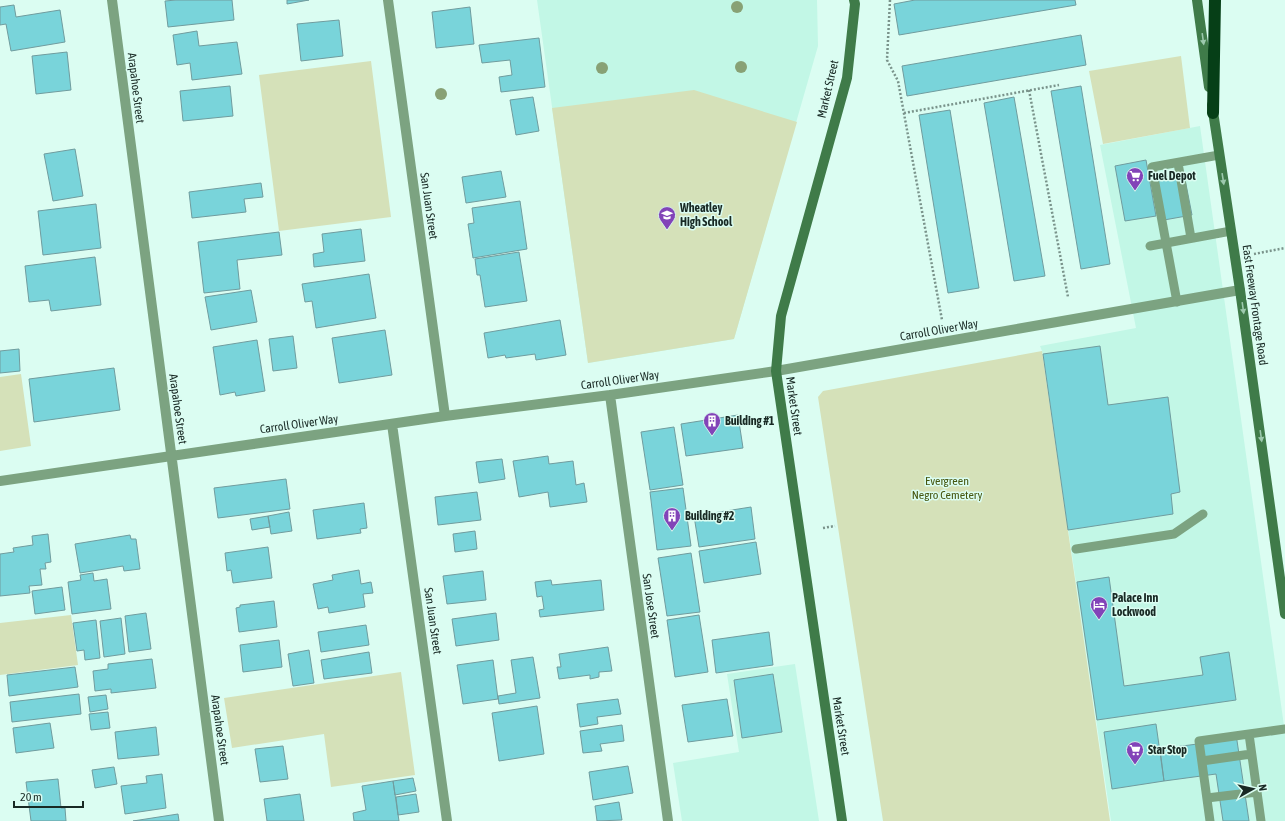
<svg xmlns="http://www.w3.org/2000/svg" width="1285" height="821" font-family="'Asap Condensed',sans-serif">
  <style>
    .built { fill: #c2f7e6 }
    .green { fill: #d5e1b9 }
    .building { fill: #79d4da; stroke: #709c9e }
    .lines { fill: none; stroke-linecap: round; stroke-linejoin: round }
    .path { stroke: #7a938b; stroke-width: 2.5; stroke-dasharray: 2 2; stroke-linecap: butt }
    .lane { stroke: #7ca381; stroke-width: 9 }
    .street { stroke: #7ca381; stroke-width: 10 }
    .secondary { stroke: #3f7b49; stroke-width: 10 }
    .highway { stroke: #063f17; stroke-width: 12 }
    .tree { fill: #88a175 }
    .oneway { fill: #9dc9ae }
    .labels { text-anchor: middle; stroke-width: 3; stroke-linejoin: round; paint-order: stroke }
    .street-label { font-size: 12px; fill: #182924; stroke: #dbfdf2 }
    .poi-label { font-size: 12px; font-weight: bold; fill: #182924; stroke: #dbfdf2; text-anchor: start }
    .park-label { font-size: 12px; fill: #45550e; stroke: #dbfdf2 }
  </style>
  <rect width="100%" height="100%" fill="#dbfdf2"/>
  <!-- built -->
  <path class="built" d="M537,0h280l1,46 -84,293 -146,24z
    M1200,126l85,607v88h-174l-69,-470 -2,-5 96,-18 -36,-183z
    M795,664l24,157h-137l-9,-58 66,-11 -12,-78z"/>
  <!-- green -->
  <path class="green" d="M1181,56l9,72 -87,16 -14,-73z
    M371,61l20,156 -112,14 -20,-156z
    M694,90l103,32 -63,217 -146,24 -36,-255z
    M1042,351l68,470h-227l-65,-424 5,-6z
    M21,374l10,72 -31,5v-74z
    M71,615l7,50 -78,10v-52z
    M401,672l14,103 -84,12 -7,-53 -92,14 -8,-50z"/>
  <!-- building -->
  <path class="building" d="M176,0h56l2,20 -66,7 -3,-26z
    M287,0h22l-22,4z
    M915,0h160l1,5 -177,30 -5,-31z
    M14,5l2,12 44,-7 5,32 -54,9 -5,-27 -6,1v-18z
    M470,7l4,37 -38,4 -4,-36z
    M339,20l4,36 -42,5 -4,-37z
    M197,31l2,15 38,-4 5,32 -50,6 -2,-17 -13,2 -4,-30z
    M1081,35l5,30 -179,31 -5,-30z
    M539,38l6,49 -44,5 -2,-15 13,-2 -2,-15 -28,3 -3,-18z
    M67,52l4,38 -35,4 -4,-38z
    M230,86l3,30 -50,5 -3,-30z
    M1081,86l29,178 -29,5 -30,-178z
    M533,97l6,34 -23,4 -6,-35z
    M1014,97l31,179 -31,5 -30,-178z
    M950,110l29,178 -31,5 -29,-178z
    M75,149l8,47 -30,5 -9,-47z
    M1146,160l10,56 -31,5 -10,-55z
    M501,171l5,26 -40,6 -4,-26z
    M1184,174l8,41 -28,5 -7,-42z
    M261,183l2,14 -19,2 2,13 -54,6 -3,-26z
    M520,201l7,48 -54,9 -5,-34 6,-1 -2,-15z
    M96,204l5,44 -58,7 -5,-44z
    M361,229l4,32 -51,6 -1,-13 11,-2 -2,-18z
    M279,232l3,23 -45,5 3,29 -36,4 -6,-51z
    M519,252l8,49 -42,6 -5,-32h-3l-2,-16z
    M95,257l6,48 -50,6 -2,-11 -20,2 -4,-36z
    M369,274l7,44 -60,10 -4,-27 -7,1 -3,-18z
    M251,290l6,32 -46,8 -6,-33z
    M560,320l6,35 -30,5 -1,-6 -29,4 -1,-3 -17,3 -4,-25z
    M385,330l7,45 -53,8 -7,-45z
    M293,336l4,32 -24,3 -4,-32z
    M257,340l8,51 -29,5 -1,-4 -15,3 -7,-48z
    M1100,346l8,59 60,-8 12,95 -9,2 2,20 -105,16 -25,-176z
    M19,349l1,22 -20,2v-22z
    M114,368l6,42 -86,12 -5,-43z
    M738,415l5,33 -57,8 -5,-32z
    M674,427l9,58 -33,5 -9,-58z
    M548,456l1,8 24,-3 3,24 8,-2 3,19 -37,5 -2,-15 -29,5 -6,-36z
    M502,459l3,20 -26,4 -3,-21z
    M286,479l4,30 -72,9 -4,-30z
    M683,488l8,58 -34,4 -7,-58z
    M477,492l4,28 -43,5 -3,-28z
    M364,503l3,25 -7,1 1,4 -44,6 -4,-29z
    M751,507l4,32 -56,8 -5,-31z
    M289,512l3,19 -21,3 -3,-18z
    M268,516l2,11 -18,3 -2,-11z
    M475,531l2,18 -22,3 -2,-18z
    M48,534l3,28 -6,1 1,6h-6l2,16 -13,1 1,7 -30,3v-42l14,-2 -1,-4 20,-3 -1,-9z
    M130,535l1,4h5l4,30 -16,2 -1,-5 -43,7 -5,-29z
    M756,542l5,32 -57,9 -5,-32z
    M268,547l4,31 -39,5 -2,-13 -4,1 -2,-18z
    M691,553l9,59 -33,4 -9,-58z
    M359,570l2,14 10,-2 2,11 -10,1 2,13 -36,6 -1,-6 -10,2 -5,-25 20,-4 -1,-5z
    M483,571l3,29 -39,4 -4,-28z
    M93,573l1,8 13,-2 4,30 -39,5 -4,-32 13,-2 -1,-5z
    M1109,577l15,109 79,-11 -3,-18 29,-5 7,48 -139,20 -20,-138z
    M551,580l1,5 49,-5 3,30 -64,7 -1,-7 5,-1 -2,-13 -5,1 -2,-15z
    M62,587l3,23 -30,4 -3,-23z
    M274,601l3,26 -38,5 -3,-24 4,-1v-2z
    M146,613l5,36 -22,3 -4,-36z
    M496,613l3,27 -43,6 -4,-27z
    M699,615l9,57 -33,5 -8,-57z
    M121,618l4,36 -21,3 -4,-36z
    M96,620l4,38 -15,2 -1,-10 -7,1 -4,-28z
    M366,625l3,20 -48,7 -3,-20z
    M769,632l4,33 -57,8 -4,-33z
    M279,640l3,27 -39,5 -3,-27z
    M608,647l4,24 -13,1v5l-9,2v-4l-31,4 -2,-12h4l-2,-13z
    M309,650l5,33 -21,3 -5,-32z
    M369,652l3,21 -48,6 -3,-19z
    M533,657l7,41 -41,6 -1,-8 18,-3 -5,-33z
    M152,659l4,29 -45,5v-4l-16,2 -2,-20 15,-2v-5z
    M493,660l5,39 -35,5 -6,-39z
    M75,667l3,20 -69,9 -2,-21z
    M773,674l9,58 -40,6 -8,-58z
    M79,694l2,20 -69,8 -2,-20z
    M106,695l2,14 -18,3 -2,-15z
    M618,699l3,15 -24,3 1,7 -18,3 -3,-23z
    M727,699l6,37 -45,6 -6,-37z
    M537,706l7,48 -45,7 -7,-48z
    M108,712l2,16 -19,2 -2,-16z
    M50,723l4,25 -38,5 -3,-25z
    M1156,724l8,57 -52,8 -8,-57z
    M622,725l2,16 -24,3 2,7 -19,2 -3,-22z
    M156,727l3,28 -41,4 -3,-27z
    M1236,734l13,87h-26l-7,-47 -52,7 -4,-32 52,-7z
    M283,746l5,33 -28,3 -5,-33z
    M628,766l5,27 -40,7 -4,-28z
    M114,767l3,17 -22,4 -3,-18z
    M162,774l4,34 -41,6 -4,-28 26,-3 -1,-7z
    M413,778l3,13 -21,4 -2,-14z
    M58,779l3,29h4l1,13h-35l-5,-39z
    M393,781l6,40h-45l-1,-8 13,-3 -4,-24z
    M300,794l4,27h-37l-3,-22z
    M416,794l3,18 -21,3 -2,-18z
    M619,802l3,18 -25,1 -2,-15z
    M178,814l1,7h-46z"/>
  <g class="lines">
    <!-- path -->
    <path class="path" d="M890,0l-3,60 11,21 44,239
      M1029,90l39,207
      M904,113l155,-28
      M1254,254l31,-6
      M823,528l12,-2"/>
    <!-- lane -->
    <path class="lane" d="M1178,163l13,75
      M1150,246l81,-15
      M1177,302l-25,-135 67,-12
      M1076,549l98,-15 29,-20
      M1202,761l49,-7
      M1207,798l50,-6
      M1210,821l-11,-80 50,-7
      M1261,821l-12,-87 36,-5"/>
    <!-- street -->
    <path class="street" d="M112,0l107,821
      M388,0l57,416
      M610,395l58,426
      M392,424l55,397
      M0,481l445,-65 165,-21 166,-24 464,-81"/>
    <!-- secondary -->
    <path class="secondary" d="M1197,0l12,87
      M1212,105l28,185 45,324
      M842,821l-66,-450 5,-55 66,-238 8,-74 -1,-4"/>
    <!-- highway -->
    <path class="highway" d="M1213,113l2,-113"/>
  </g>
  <!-- trees -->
  <g class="tree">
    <circle cx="737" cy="7" r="6"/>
    <circle cx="741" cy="67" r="6"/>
    <circle cx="602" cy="68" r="6"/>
    <circle cx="441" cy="94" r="6"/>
  </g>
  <!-- one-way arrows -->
  <defs><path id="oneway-solid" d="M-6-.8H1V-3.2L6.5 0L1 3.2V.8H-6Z"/></defs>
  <g class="oneway">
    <use href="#oneway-solid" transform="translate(1203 39) rotate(82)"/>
    <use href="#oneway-solid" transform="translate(1223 179) rotate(81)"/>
    <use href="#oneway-solid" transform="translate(1243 308) rotate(82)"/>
    <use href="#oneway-solid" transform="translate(1261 436) rotate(82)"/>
  </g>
  <!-- icons -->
  <defs>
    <g id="supermarket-pin" transform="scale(0.9)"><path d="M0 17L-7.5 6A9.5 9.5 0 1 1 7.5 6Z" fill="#8243b8" stroke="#dbfdf2"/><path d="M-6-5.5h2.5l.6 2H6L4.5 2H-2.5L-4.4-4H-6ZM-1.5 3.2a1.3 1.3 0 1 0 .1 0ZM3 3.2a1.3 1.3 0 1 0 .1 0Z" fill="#fff"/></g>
    <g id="school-pin" transform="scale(0.9)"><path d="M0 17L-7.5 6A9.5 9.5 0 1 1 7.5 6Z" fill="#8243b8" stroke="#dbfdf2"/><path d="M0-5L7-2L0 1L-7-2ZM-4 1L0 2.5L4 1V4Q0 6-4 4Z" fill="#fff"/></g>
    <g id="building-pin" transform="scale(0.9)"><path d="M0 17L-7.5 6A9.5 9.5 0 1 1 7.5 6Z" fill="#8243b8" stroke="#dbfdf2"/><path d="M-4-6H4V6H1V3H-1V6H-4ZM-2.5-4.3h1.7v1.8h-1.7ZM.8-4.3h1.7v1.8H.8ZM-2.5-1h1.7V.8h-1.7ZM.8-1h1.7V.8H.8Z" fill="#fff"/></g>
    <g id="hotel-pin" transform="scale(0.9)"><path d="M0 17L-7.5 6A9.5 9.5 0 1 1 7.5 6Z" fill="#8243b8" stroke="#dbfdf2"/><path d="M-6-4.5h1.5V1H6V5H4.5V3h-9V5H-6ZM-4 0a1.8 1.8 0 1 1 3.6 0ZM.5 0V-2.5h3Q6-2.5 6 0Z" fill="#fff"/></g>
  </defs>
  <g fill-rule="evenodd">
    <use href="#supermarket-pin" x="1135" y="176"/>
    <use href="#school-pin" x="667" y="215"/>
    <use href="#building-pin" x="712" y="421"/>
    <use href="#building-pin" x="672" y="516"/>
    <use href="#hotel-pin" x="1099" y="605"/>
    <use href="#supermarket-pin" x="1135" y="750"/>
  </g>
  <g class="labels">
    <!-- street labels -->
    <g class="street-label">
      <text transform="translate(136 88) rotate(83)" y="4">Arapahoe Street</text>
      <text transform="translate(828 89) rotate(-77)" y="4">Market Street</text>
      <text transform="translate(429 206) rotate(82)" y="4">San Juan Street</text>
      <text transform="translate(1255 305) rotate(82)" y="4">East Freeway Frontage Road</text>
      <text transform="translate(939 330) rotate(-10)" y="4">Carroll Oliver Way</text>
      <text transform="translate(620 380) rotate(-8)" y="4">Carroll Oliver Way</text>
      <text transform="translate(794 406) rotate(82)" y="4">Market Street</text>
      <text transform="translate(178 409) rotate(82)" y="4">Arapahoe Street</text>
      <text transform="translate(299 424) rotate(-8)" y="4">Carroll Oliver Way</text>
      <text transform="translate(651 606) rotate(82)" y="4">San Jose Street</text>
      <text transform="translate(433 621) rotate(82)" y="4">San Juan Street</text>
      <text transform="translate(841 726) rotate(81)" y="4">Market Street</text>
      <text transform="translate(220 730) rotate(82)" y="4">Arapahoe Street</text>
    </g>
    <!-- poi labels -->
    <g class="poi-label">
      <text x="1148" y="180">Fuel Depot</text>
      <text x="680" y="212">Wheatley<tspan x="680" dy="14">High School</tspan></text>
      <text x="725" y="425">Building #1</text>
      <text x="685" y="520">Building #2</text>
      <text x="1112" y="602">Palace Inn<tspan x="1112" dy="14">Lockwood</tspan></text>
      <text x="1148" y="754">Star Stop</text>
    </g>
    <!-- park labels -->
    <g class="park-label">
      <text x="947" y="485">Evergreen<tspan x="947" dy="14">Negro Cemetery</tspan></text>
    </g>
  </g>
  <!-- north arrow -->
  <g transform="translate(1253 789) rotate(82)" stroke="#dbfdf2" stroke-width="3" paint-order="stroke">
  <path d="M0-3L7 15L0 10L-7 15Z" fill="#182924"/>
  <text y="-6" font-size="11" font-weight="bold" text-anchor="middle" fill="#182924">N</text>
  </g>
  <!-- scale -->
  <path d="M14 801v6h69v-6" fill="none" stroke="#182924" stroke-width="2"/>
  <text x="20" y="801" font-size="12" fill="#182924" stroke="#dbfdf2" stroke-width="3" paint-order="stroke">20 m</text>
</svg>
